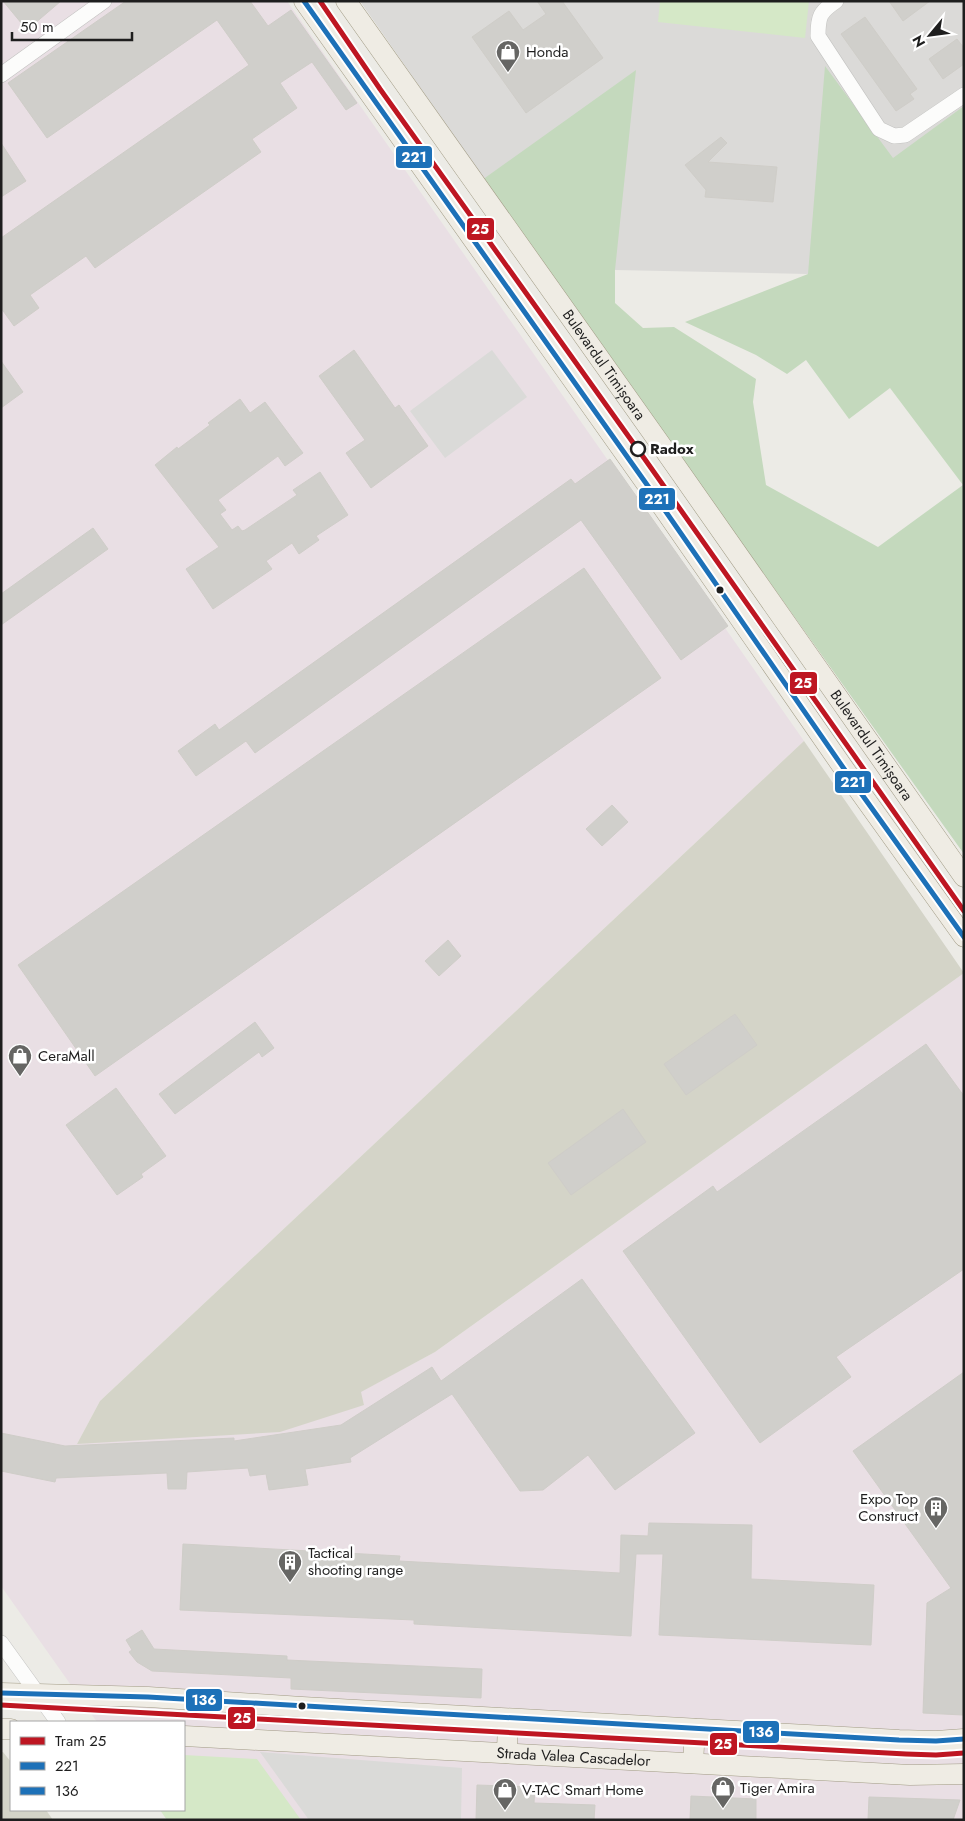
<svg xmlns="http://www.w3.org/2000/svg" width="965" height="1821" font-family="Jost,sans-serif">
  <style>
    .residential { fill: #dbdad8 }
    .industrial { fill: #e9dfe4 }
    .religious { fill: #dadad8 }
    .construction { fill: #d4d4c8 }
    .grass { fill: #d5e8c7 }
    .forest { fill: #c4d9bd }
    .building { fill: #d0cfcb; stroke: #cfcdc8 }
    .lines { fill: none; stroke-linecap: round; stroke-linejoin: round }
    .minor-casing { stroke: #c3c3c1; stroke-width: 16 }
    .major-casing { stroke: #a19b85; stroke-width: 21 }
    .minor { stroke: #fcfcfb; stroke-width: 15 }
    .major { stroke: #efece4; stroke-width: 20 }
    .bus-1-casing { stroke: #fff; stroke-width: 9 }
    .bus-2-casing { stroke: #fff; stroke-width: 9 }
    .bus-1 { stroke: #1d71b8; stroke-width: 5 }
    .bus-2 { stroke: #1d71b8; stroke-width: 5 }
    .tram-1-casing { stroke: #fff; stroke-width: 9 }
    .tram-1 { stroke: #be1622; stroke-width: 5 }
    .stop-dot { fill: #fff; stroke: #1e1e1e; stroke-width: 2.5 }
    .bus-dot { fill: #1e1e1e; stroke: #fff; stroke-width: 2 }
    .labels { text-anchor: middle; stroke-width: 5; stroke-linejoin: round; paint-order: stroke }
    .poi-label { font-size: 15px; fill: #1e1e1e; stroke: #fff; text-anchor: start }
    .street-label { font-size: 15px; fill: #1e1e1e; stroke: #fff }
    .stop-label { font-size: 15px; font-weight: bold; fill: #1e1e1e; stroke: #fff; text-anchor: start }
    .line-badge { stroke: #fff; stroke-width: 2 }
    .badge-label { font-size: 14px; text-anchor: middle; font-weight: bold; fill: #fff }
  </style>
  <rect width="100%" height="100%" fill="#ecebe6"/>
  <!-- residential -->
  <path class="residential" d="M360,1h604v438l-156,-165 -193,-4 -45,33z"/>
  <!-- industrial -->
  <path class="industrial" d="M1,1h286l517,740 -704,660 -23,43 287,-39 -4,-13 75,-40 529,-379v847h-797l-7,-10h24v-88h-87l-96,-136z"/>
  <!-- religious -->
  <path class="religious" d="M492,350l35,47 -82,61 -35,-47z
    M260,1752l202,16 -1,52h-152z"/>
  <!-- construction -->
  <path class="construction" d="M804,741l160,232 -529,379 -74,40 3,13 -84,27 -203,12 23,-43z
    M1,1752h2l8,10v48h35l7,10h-52z"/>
  <!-- grass -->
  <path class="grass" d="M660,1h149l-4,37 -147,-16z
    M184,1755l73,4 44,61h-134l-7,-10h24z"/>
  <!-- forest -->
  <path class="forest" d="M825,66l68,92 71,-52v748l-482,-674 154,-110 -21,200v33l28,25 31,-1 82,52 -3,23 13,83 112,62 85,-62 -73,-97 -41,31 -43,-59 -19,14 -31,-19 -71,-33 123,-48z"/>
  <!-- building -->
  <path class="building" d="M3,1h58l-34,29z
    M126,1h124l18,25 23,-16 66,93 -11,7 -34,-48 -32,21 17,25 -45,31 9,13 -166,116 -9,-12 -56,39 9,13 -25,18 -13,-18v-70l248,-173 -32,-45 -170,118 -39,-55z
    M537,1h25l41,57 -77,55 -54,-76 37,-26 14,19 23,-16z
    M889,1h41l-27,20z
    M865,17l52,72 -7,5 4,5 -18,12 -55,-77z
    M957,39l7,9v16l-21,15 -14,-20z
    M721,137l6,6 -19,19 69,5 -4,35 -68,-5 1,-7 -21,-25z
    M1,143l25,38 -25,16z
    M354,350l41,58 4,-3 29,41 -57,42 -25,-35 19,-13 -46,-64z
    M1,361l22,31 -22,16z
    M240,399l10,14 15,-11 38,51 -18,13 -7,-10 -60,44 8,10 -6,4 12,16 6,-4 4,5 3,-1 52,-35 -4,-5 27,-18 28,43 -32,21 3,4 -20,14 -7,-11 -26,18 6,8 -59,40 -27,-40 33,-22 -64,-82 22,-18 1,2 32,-24 -2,-2z
    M610,459l118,167 -47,34 -100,-140 -326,233 -9,-12 -50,35 -18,-25 37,-27 4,6 352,-251 4,5z
    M93,528l15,21 -107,76v-31z
    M584,568l77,110 -566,398 -77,-111z
    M612,805l16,17 -26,24 -16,-17z
    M448,940l13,16 -22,20 -14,-15z
    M735,1014l22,31 -71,50 -22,-31z
    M255,1022l19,26 -12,9 -3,-5 -84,62 -16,-20z
    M926,1044l38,52v173l-128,88 15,20 -91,66 -137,-192 90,-65 4,6z
    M116,1088l50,68 -25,18 2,3 -26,18 -51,-70z
    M623,1109l23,33 -75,53 -23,-32z
    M582,1279l113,154 -80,57 -27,-35 -45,35 -23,1 -68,-97 -102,64 1,4 -46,7 3,16 -39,5 -3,-16 -16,2 -2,-8 -61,4 -1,17h-18l-1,-16 -111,5 -1,4 -54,-11v-38l64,13 169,-8v3l107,-16 91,-58 9,14z
    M964,1372l-1,343 -40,-2 4,-110 24,-15 -98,-137z
    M649,1523l103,2 -1,54 123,6 -3,60 -212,-10 4,-81h-27l-5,82 -217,-12v-4l-234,-10 3,-66 217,12 -1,5 221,12 1,-38 27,1z
    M142,1630l12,19 133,7v4l195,9 -1,29 -190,-9v-11l-139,-7 -15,-9 -8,-10 3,-2 -6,-10z
    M477,1785l58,2 -1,16 61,2 -1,15h-118z
    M691,1796l65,3v21h-66z
    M869,1797l91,3 -7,20h-85z"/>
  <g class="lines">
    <!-- minor casing -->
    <g class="minor-casing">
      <path id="minor" d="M836,1c-16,11 -18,15 -18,35l61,93 15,7 11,-1 59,-40
        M1,75l103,-74
        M1,1643l57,79"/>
    </g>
    <!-- major casing -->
    <g class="major-casing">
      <g id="major">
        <path d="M304,1l351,495 203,293 106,148"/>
        <path id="s1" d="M346,1l315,444 303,432"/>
        <path d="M1,1693l147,4 154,10 597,33 37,1 28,-2"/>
        <path d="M1,1729h10"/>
        <path id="s2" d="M184,1736l726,39 54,-1"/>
        <path d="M507,1753l1,-34"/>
        <path d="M693,1763l2,-34"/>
      </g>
    </g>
    <!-- minor -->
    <use href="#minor" class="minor"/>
    <!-- major -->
    <use href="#major" class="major"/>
    <!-- bus-1 casing -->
    <g class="bus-1-casing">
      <path id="bus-1" d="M304,1l351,495 203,293 106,148"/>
    </g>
    <!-- bus-2 casing -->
    <g class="bus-2-casing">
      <path id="bus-2" d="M1,1693l147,4 751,43 37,1 28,-2"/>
    </g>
    <!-- bus-1 -->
    <use href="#bus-1" class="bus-1"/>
    <!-- bus-2 -->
    <use href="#bus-2" class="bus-2"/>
    <!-- tram-1 casing -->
    <g class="tram-1-casing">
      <path id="tram-1" d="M320,1l60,88 264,369 320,453
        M1,1705l905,49 30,1 28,-2"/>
    </g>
    <!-- tram-1 -->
    <use href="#tram-1" class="tram-1"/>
  </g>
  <!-- icons -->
  <defs>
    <g id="shop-pin" transform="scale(1.25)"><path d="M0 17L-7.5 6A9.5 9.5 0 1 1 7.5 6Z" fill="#666664" stroke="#fff"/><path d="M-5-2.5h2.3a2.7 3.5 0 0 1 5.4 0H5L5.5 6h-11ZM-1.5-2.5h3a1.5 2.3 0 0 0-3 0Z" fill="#fff"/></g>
    <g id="building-pin" transform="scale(1.25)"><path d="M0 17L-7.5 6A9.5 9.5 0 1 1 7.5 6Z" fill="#666664" stroke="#fff"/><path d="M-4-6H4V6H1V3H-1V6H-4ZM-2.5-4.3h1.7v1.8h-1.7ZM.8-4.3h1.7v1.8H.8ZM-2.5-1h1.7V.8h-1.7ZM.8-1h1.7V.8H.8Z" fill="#fff"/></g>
  </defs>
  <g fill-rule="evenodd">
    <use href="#shop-pin" x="508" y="52"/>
    <use href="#shop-pin" x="20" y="1056"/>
    <use href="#building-pin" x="936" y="1508"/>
    <use href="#building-pin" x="290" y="1562"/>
    <use href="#shop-pin" x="723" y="1788"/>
    <use href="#shop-pin" x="505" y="1790"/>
  </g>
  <!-- markers -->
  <circle class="stop-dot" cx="638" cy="449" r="7"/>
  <g class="bus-dot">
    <circle cx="720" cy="590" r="4.5"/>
    <circle cx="302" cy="1706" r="4.5"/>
  </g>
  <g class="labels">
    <!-- poi labels -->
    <g class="poi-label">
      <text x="526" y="57">Honda</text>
      <text x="38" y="1061">CeraMall</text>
      <text x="918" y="1504" text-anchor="end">Expo Top<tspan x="918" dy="17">Construct</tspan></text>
      <text x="308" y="1558">Tactical<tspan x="308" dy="17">shooting range</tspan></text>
      <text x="740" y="1793">Tiger Amira</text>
      <text x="522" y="1795">V-TAC Smart Home</text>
    </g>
    <!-- street labels -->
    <g class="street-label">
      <text dy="5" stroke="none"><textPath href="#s1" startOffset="446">Bulevardul Timișoara</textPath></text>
      <text dy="5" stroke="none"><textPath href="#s1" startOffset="911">Bulevardul Timișoara</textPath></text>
      <text dy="5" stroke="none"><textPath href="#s2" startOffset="390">Strada Valea Cascadelor</textPath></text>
    </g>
    <!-- stop labels -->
    <g class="stop-label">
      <text x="650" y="454">Radox</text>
    </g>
  </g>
  <g class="line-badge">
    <rect x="395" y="145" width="38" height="24" rx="5" fill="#1d71b8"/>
    <rect x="466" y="217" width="29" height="24" rx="5" fill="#be1622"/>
    <rect x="638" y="487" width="38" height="24" rx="5" fill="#1d71b8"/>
    <rect x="789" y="671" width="29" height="24" rx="5" fill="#be1622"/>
    <rect x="834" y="770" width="38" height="24" rx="5" fill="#1d71b8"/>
    <rect x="185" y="1688" width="38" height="24" rx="5" fill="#1d71b8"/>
    <rect x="227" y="1706" width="29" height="24" rx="5" fill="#be1622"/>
    <rect x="742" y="1720" width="38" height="24" rx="5" fill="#1d71b8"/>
    <rect x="709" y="1732" width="29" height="24" rx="5" fill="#be1622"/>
  </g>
  <g class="badge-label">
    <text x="414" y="162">221</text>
    <text x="480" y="234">25</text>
    <text x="657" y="504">221</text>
    <text x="803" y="688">25</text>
    <text x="853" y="787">221</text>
    <text x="204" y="1705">136</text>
    <text x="242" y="1723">25</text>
    <text x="761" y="1737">136</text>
    <text x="723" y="1749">25</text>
  </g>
  <!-- border -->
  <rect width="965" height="1821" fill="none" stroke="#1e1e1e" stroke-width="5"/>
  <!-- legend -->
  <rect x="10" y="1721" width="175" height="90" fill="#ffffff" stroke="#a5a5a5"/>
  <rect x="20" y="1737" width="25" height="8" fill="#be1622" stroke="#a5a5a5"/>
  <text x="55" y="1746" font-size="15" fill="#1e1e1e">Tram 25</text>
  <rect x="20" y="1762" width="25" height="8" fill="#1d71b8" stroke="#a5a5a5"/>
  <text x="55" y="1771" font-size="15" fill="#1e1e1e">221</text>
  <rect x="20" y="1787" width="25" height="8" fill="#1d71b8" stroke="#a5a5a5"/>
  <text x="55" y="1796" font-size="15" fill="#1e1e1e">136</text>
  <!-- north arrow -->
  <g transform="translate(930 35) rotate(241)" stroke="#ffffff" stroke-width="4" paint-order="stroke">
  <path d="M0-4L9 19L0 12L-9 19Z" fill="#1e1e1e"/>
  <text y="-8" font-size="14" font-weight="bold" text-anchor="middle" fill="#1e1e1e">N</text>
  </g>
  <!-- scale -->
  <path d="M12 32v8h120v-8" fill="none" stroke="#1e1e1e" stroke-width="2.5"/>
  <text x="20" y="32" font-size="15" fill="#1e1e1e" stroke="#ffffff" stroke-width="4" paint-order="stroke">50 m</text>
</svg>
